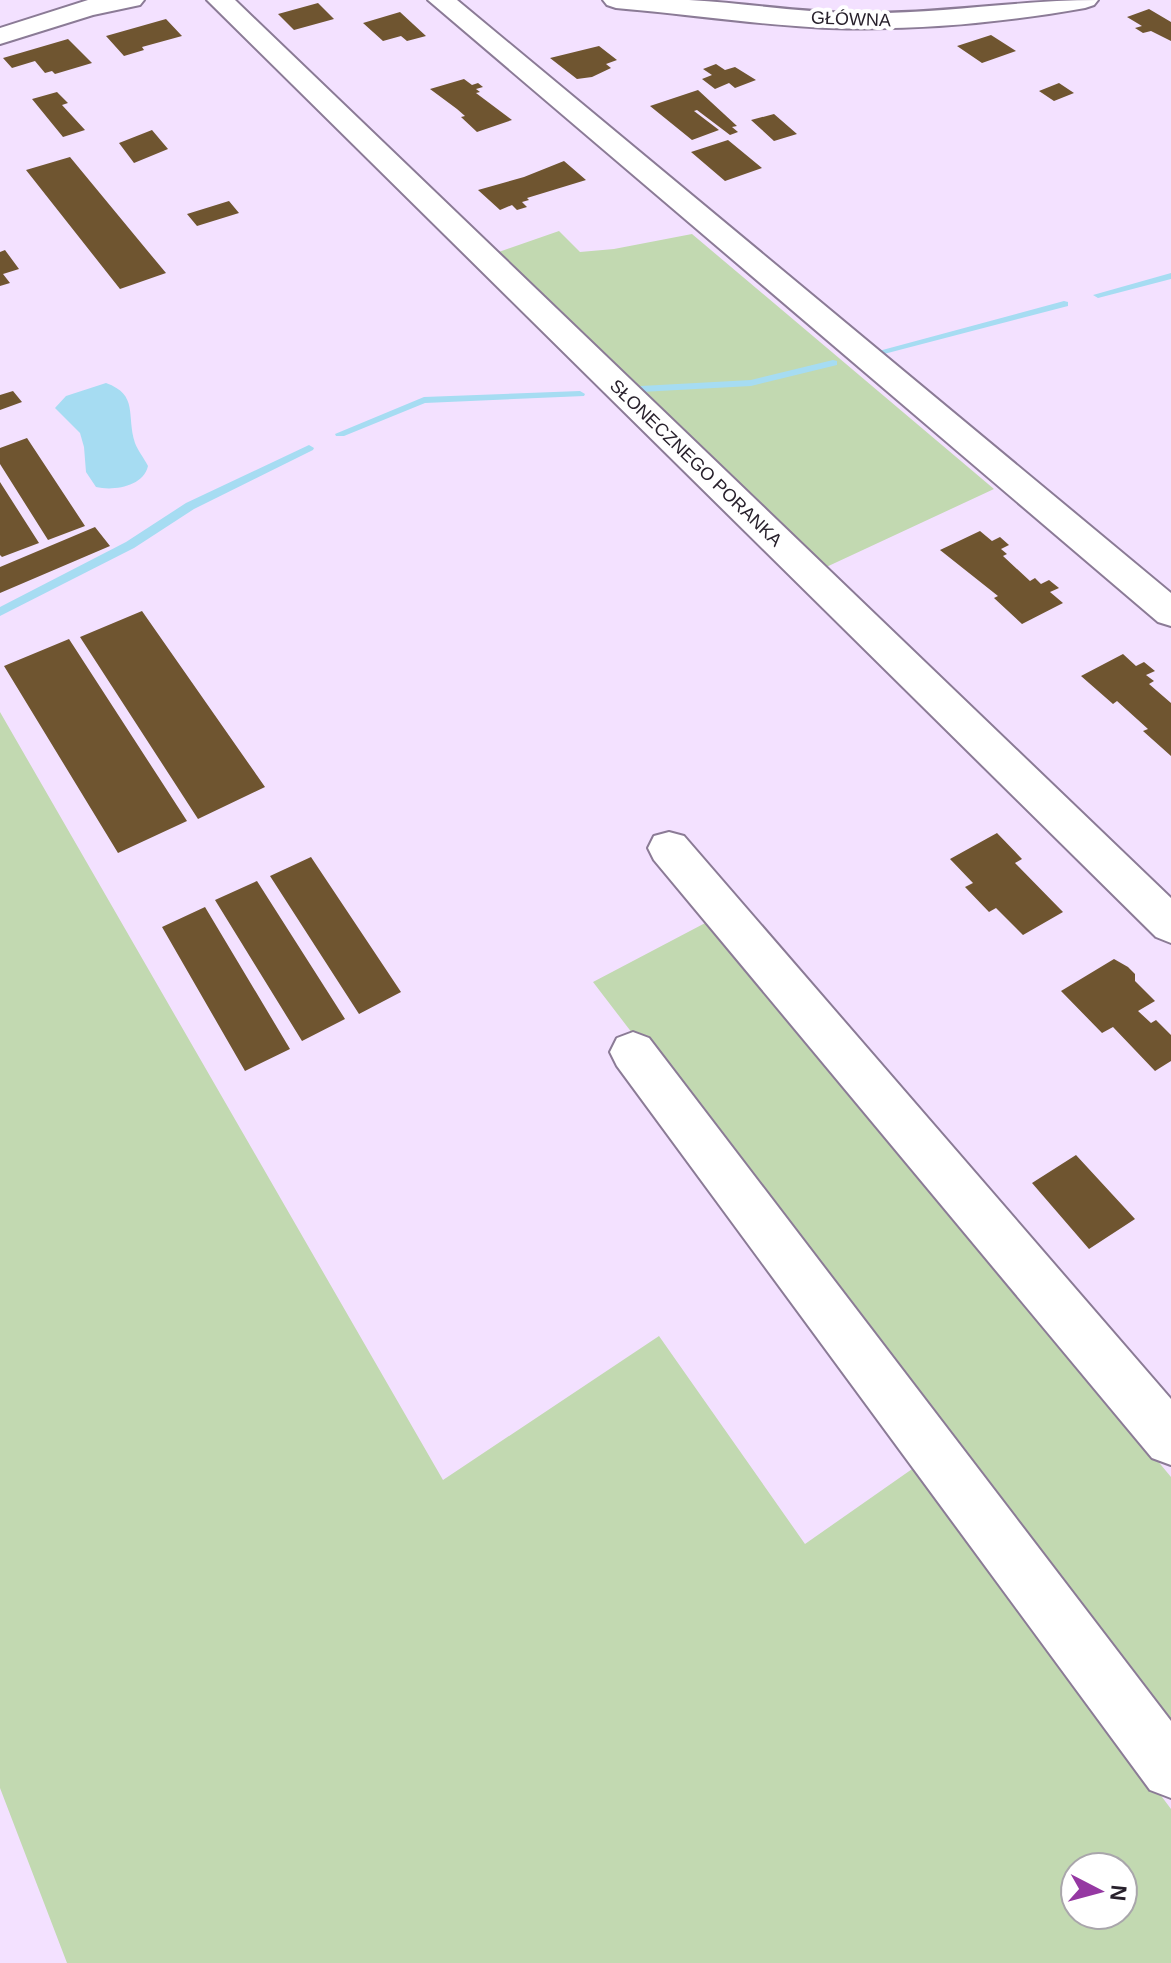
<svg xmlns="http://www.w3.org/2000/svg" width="1171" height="1963" font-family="Helvetica,sans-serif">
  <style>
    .green { fill: #c2d9b1; fill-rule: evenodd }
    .water { fill: #a6dcf2 }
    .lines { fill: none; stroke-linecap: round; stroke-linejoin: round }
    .stream { fill: #a6dcf2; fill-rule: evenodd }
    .building { fill: #6f5530 }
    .minor-casing { stroke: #8b7b96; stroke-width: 4 }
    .minor { fill: #fff; fill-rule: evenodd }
    .labels { text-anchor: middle; stroke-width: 8; stroke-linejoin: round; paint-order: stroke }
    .far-street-label { font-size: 18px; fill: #28212c; stroke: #fff }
  </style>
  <rect width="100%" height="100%" fill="#f3e1ff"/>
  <!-- green -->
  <path class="green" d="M559,231l21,21 34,-3 78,-15 302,255 -172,80 -326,-316z
    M0,712l443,768 216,-144 146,208 110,-77 256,342v154h-1104l-67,-175zM1075,1867h48v48h-48z
    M709,921l462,556v259l-578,-754z"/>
  <!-- water -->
  <path class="water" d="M106,383c33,12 20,32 29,60 3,8 9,15 13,23 -5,21 -35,25 -52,21l-10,-15 -2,-25 -4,-14 -25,-25 11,-12z"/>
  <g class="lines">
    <!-- stream -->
    <path class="stream" d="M1171,273v6l-73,19 -5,-3z
      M1064,301l4,1v4l-188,49 -5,-3z
      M833,360l4,1v4l-86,21 -110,6 -5,-3 5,-3 110,-6z
      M580,391l5,3 -1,2 -159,7 -81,33h-8l-1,-2 89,-37z
      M309,445l5,3 -1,2 -119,59 -60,39 -134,68v-9l126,-65 60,-39z"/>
  </g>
  <!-- building -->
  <path class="building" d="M318,3l16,16 -40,11 -16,-16z
    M1149,9l22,13v19l-20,-10 -8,2 -8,-5 7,-2 -15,-9z
    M400,12l26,24 -19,5 -6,-5 -18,5 -20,-18z
    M166,19l16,17 -40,11 2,3 -20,6 -18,-20z
    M991,35l25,16 -34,12 -25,-17z
    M68,39l24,24 -37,11 -3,-3 -7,2 -10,-12 -23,7 -9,-10z
    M599,46l18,14 -11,4 5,4 -19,9 -15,2 -27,-21z
    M716,64l9,6 10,-3 21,13 -21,8 -6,-5 -14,6 -13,-10 10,-4 -9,-6z
    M464,79l8,6 6,-2 5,4 -7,2 4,3 -4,1 36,27 -35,12 -16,-15 4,-1 -8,-7 -27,-20z
    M1059,83l15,10 -20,8 -15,-10z
    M698,90l39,36 -5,1 6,5 -8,3 -33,-25 -3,1 25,19 -27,10 -42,-34z
    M57,92l11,11 -6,2 23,25 -22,7 -31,-38z
    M774,114l23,20 -23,7 -23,-21z
    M152,130l16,19 -34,14 -15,-20z
    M728,140l34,28 -37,13 -34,-29z
    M70,157l76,92 20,24 -46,16 -94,-119z
    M564,161l22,19 -59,18 2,2 -7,2 5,5 -10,3 -5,-5 -12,5 -22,-20 46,-13z
    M229,201l10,12 -42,13 -10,-12z
    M5,250l14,19 -16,5 7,9 -10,3v-34z
    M13,391l9,11 -22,8v-15z
    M27,438l58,88 -37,14 -48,-76v-16z
    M0,482l39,61 -37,14 -2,-2z
    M95,527l15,19 -110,47v-26z
    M980,531l12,10 8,-4 9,8 -8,4 6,5 -4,2 27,25 5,-3 6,6 8,-4 10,8 -9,4 13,11 -41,21 -28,-26 4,-2 -58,-46z
    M142,611l123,176 -67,32 -118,-182z
    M69,639l118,182 -69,32 -114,-187z
    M1123,654l13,12 8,-4 11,9 -9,4 8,6 -5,3 22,19v53l-28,-25 5,-2 -31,-28 -4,3 -32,-28z
    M997,833l25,26 -7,4 48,49 -40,23 -27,-27 -7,4 -24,-25 8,-4 -23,-24z
    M311,857l90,135 -42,22 -89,-138z
    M257,881l88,138 -43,22 -87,-141z
    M205,907l85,142 -45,22 -83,-144z
    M1114,959l14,8 7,7v7l20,20 -17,10 13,12 5,-3 15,15v26l-16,10 -42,-44 -11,6 -41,-42z
    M1076,1155l59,64 -46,30 -57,-66z"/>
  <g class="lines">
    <!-- minor casing -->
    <g class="minor-casing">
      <path id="minor" d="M88,0h56l-4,5 -47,10 -93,29v-16z
        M207,0h28l936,898v45l-15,-6z
        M428,0h29l714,593v33l-13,-4z
        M603,0c29,0 58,0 86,0 57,3 113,13 171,13 80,1 158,-13 238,-13l-4,5 -9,3c-84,15 -170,23 -256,20 -71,-3 -142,-14 -213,-20l-9,-3z
        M669,832l15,4 487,563v66l-19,-7 -498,-598 -6,-12 6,-12z
        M633,1032l16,6 522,683v77l-21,-8 -533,-724 -7,-14 7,-14z"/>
    </g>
    <!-- minor -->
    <use href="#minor" class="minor"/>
  </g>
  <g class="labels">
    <!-- far-street labels -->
    <g class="far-street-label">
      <text transform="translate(851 19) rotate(2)" y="6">GŁÓWNA</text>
      <text transform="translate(696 463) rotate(44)" y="6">SŁONECZNEGO PORANKA</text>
    </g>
  </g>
  <!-- north arrow -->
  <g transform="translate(1099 1891) rotate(96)"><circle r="38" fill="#ffffff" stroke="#a9a6ab" stroke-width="2"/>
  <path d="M0-6L14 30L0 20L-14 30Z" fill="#9538a2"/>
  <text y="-12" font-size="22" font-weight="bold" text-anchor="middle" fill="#28212c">N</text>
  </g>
</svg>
